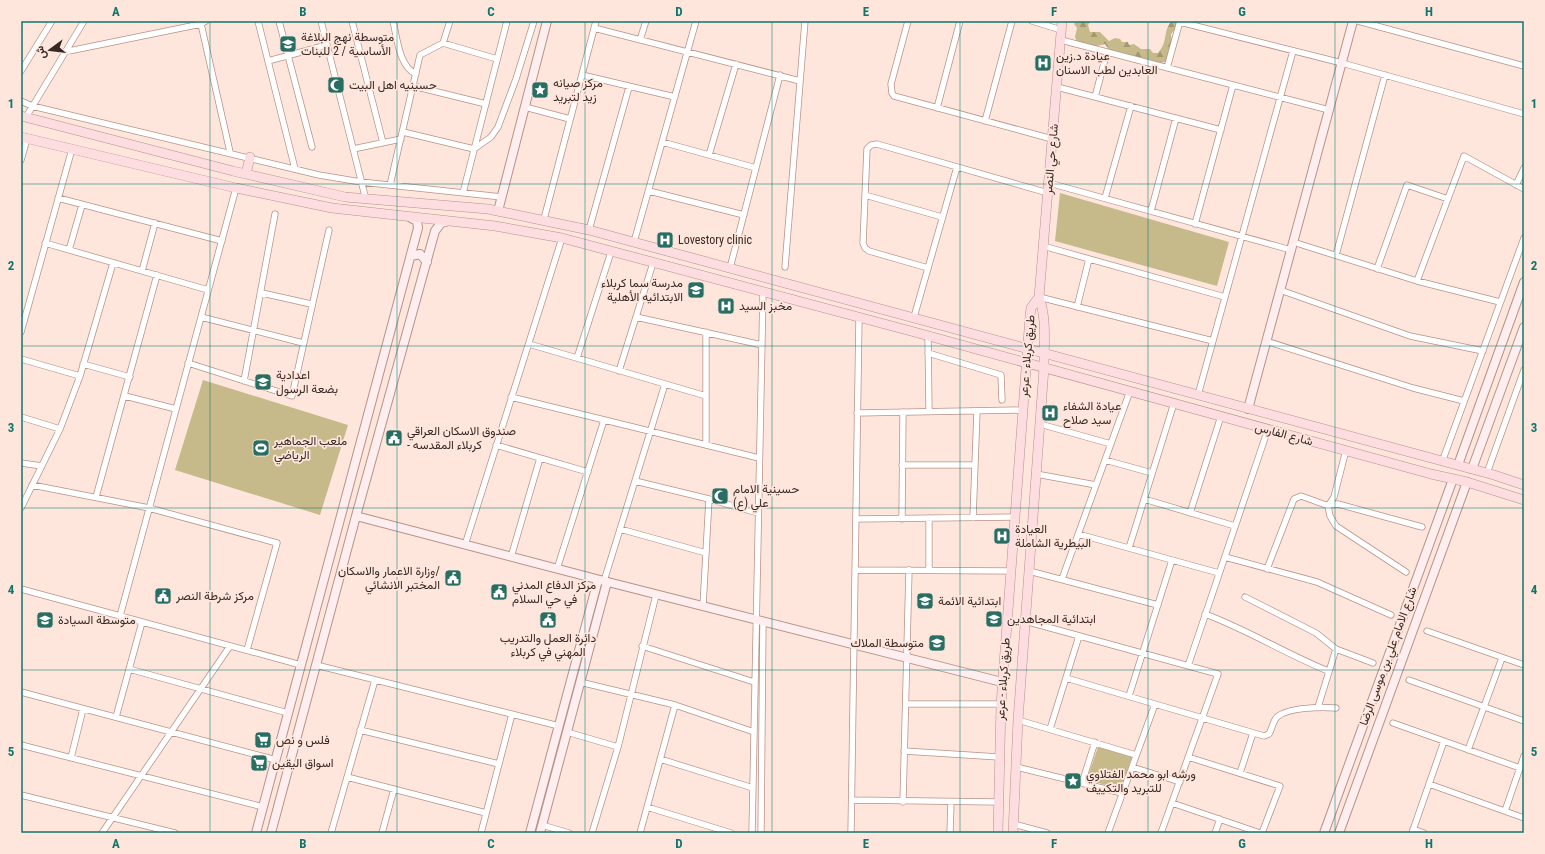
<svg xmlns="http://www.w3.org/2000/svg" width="1545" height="854" font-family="'Roboto Condensed',Vazirmatn,sans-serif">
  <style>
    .green { fill: #c6ba8a }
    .forest { fill: url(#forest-firs) }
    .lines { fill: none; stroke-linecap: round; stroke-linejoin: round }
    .street-casing { stroke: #b89286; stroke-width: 7 }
    .secondary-casing { stroke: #b89286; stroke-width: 10 }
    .primary-casing { stroke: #b68f90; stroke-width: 10 }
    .street { stroke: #fff; stroke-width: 5.5 }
    .secondary { stroke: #feeeef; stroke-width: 8 }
    .primary { stroke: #fddde0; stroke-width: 9 }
    .grid { fill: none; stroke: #0f766e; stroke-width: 1; stroke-opacity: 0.55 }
    .labels { text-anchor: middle; stroke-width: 3.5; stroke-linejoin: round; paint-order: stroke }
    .poi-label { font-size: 12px; fill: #372823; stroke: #fee6dd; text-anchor: start }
    .street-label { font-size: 12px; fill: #372823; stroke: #fee6dd }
    .neatline { fill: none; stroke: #0f766e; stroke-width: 1.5 }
    .grid-label { font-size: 13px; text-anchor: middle; font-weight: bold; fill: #0f766e }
  </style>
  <defs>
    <pattern id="forest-firs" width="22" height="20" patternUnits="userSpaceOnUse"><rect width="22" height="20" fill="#c6ba8a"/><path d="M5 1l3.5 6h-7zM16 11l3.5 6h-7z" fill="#a29770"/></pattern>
  </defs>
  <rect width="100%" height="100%" fill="#fee6dd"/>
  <!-- green -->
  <path class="green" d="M1060,193l169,49 -12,44 -162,-45z
    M203,380l145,45 -28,90 -145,-45z
    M1098,747l34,10 -12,33 -33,-11z"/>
  <!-- forest -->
  <path class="forest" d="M1076,21h15l-3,4 2,7h10l9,9 6,-3 5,1 2,3h6l1,3 5,-1 7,5h9l3,4h5c2,-3 4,-5 5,-8 4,-9 1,-16 9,-24h5v6l-6,7 1,11 -5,18 -4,-1 -3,4 -9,-6 -42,-10 -4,-6 -12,3 -16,-5 -2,-5 2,-9 -3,-4z"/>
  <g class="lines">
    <!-- street casing -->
    <g class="street-casing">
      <path id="street" d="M206,21l-5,3 29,128
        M258,21l37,148
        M279,21l33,126
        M321,21l45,179
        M352,21l31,122
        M393,21c4,16 6,46 23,53
        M908,21l-17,63 1,9 2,3 158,43
        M1032,21l29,9
        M1358,21l166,45
        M1180,22l162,41 182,51
        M594,28l206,53
        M640,40l6,-19
        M1061,40l268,70
        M443,43l54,16
        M64,52l137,-28
        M268,61l59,-16
        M1167,68l13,-47
        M21,71l31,-50
        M582,75l93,22
        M413,86l73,18
        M1057,87l164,43
        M1095,97l12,-45
        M21,101l11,5 287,69 42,7 141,15
        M525,107l45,12
        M937,108l23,-87
        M26,117l58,-96
        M985,121l27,-100
        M403,132l71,17 17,-12 7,-10 18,-48 18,-58
        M662,142l94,26
        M353,149l48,-10
        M709,155l27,-91
        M21,160l6,-21
        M1049,183l242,67
        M390,185l30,-130 23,-12 7,-22
        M1516,185l8,-17
        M649,191l95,24
        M463,193l44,-172
        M865,195l77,22
        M58,198l164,43
        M1105,198l26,-92
        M1151,211l25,-93
        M544,219l52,-198
        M1195,224l38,-139
        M589,230l40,-143
        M634,242l62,-221
        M1293,242l124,39 83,21
        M45,243l163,47
        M1043,246l182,51
        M69,250l13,-45
        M1336,255l49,-180
        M785,267l20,-246
        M730,268l50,-193
        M928,268l-59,-17 -4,-3 -2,-5 4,-94 4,-4 6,-1 171,49
        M1377,269l30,-84 41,14
        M142,271l13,-48
        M1417,281l47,-125 60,33
        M1280,290l130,46 73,15
        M262,293l49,11
        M1039,297l174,44
        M1077,307l12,-48
        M201,317l102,26
        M636,317l126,28
        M914,317l43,-150
        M21,332l51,-183
        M928,336l1,75
        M1266,341l147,47 51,13
        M529,344l177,52
        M928,353l73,22 1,25
        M577,358l34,-106
        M21,359l59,17
        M188,363l104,33 37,-166
        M83,364l47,13
        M619,371l34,-108
        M244,381l31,-167
        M1198,395l95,-344
        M125,396l51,13
        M511,397l248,61
        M857,413l166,-3
        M21,417l39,12
        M1040,424l71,20
        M496,445l92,27
        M706,445v-113
        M1346,450l-12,47 -6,9 2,10 6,10 70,46
        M1105,460l47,13
        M1442,462l82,-224
        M21,463l21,3
        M902,465h73
        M1487,473l37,-103
        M1036,474l60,11
        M635,481l74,18 49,14
        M32,485l117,23 128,35 -30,107
        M96,497l61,-222
        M1144,499l91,27
        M21,508l39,-79 20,-53 33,-113
        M1190,513l31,-97
        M973,518l4,-107
        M856,519l160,-2
        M902,519l1,-107
        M620,529l86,24
        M1078,534l141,39
        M465,545l97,-307
        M1129,548l45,-145
        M511,557l29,-99
        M1225,557l92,25 74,33
        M557,569l47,-149
        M1267,569l27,-70 7,-3 25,9 12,-1 84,23
        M855,570l157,1
        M929,570v-52
        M1029,571l129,34
        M1062,579l68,-188
        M604,581l61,-197
        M21,589l280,76
        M1245,597l71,36 20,16 37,14
        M703,606l6,-107
        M1205,614c43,16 81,40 123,57
        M120,616l116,-428
        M1025,621l193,53 -57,159
        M1427,631l97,34
        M642,646l112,36
        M316,665l243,61
        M1188,666l80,-237
        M129,669l159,44
        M1066,678l198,58 5,-2c3,-5 4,-13 8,-17 11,-10 45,-10 59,-9
        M1409,680l115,41
        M584,683l91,22 79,27
        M21,692l255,68
        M1129,696l43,-136
        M906,704h95
        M1318,707l18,-58
        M116,717l26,-95
        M1018,720l118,35
        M1393,723l127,45
        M1050,729l29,-93
        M360,730l139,34
        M567,732l51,15
        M21,745l242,62
        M1468,750l34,-92
        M904,751l95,6
        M1188,757l92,29 -18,47
        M71,758l12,-49
        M660,759l93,29
        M1016,767l106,26
        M1132,767l48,15
        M1240,773l13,-40
        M347,777l139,36
        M1082,783l13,-41
        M1429,784l95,34
        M21,795l154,38
        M852,800l147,2
        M903,802l6,-232
        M1172,803l88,30
        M647,807l84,26
        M1505,811l19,-55
        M1014,824l33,9
        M542,825l27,8
        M1413,829l11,4
        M102,833l128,-187
        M331,833l44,-153
        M382,833l12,-44
        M481,833l31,-119
        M592,833l26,-86 38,-152
        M640,833l35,-128
        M752,833l11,-541
        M761,833l2,-212
        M851,833l8,-516
        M950,833l1,-31
        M1108,833l47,-129
        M1215,833l5,-14
        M1412,833l32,-92"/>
    </g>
    <!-- secondary casing -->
    <g class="secondary-casing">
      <path id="secondary" d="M498,211l49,-190
        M411,256l9,-2 7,8
        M1248,409l105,-388
        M1458,465l66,-183
        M1472,469l52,-142
        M356,516l248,65 398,101
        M256,833l162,-605 -1,-7 -6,-3
        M271,833l85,-317 79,-285 6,-8 8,-2
        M530,833l68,-253
        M540,833l67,-251
        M1324,833l129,-354
        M1339,833l128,-351"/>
    </g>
    <!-- primary casing -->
    <g class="primary-casing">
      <path id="primary" d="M21,116l212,55 112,26 143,12 101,21 905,245 30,10
        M21,137l215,51 96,20 163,18 67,12 345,92 524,144 36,8 57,18
        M246,174l4,-17
        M998,833l3,-129 29,-388 1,-8 8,-11
        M1013,833l5,-113 26,-352c0,-24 3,-49 -5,-71l23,-276"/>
    </g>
    <!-- street -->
    <use href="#street" class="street"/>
    <!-- secondary -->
    <use href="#secondary" class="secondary"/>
    <!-- primary -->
    <use href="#primary" class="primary"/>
  </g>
  <!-- grid -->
  <path class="grid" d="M210,21v812M397,21v812M585,21v812M772,21v812M960,21v812M1148,21v812M1335,21v812M21,184h1503M21,346h1503M21,508h1503M21,670h1503"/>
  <!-- icons -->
  <defs>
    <g id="school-square" transform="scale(0.9)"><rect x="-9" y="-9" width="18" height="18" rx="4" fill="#286e62" stroke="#fee6dd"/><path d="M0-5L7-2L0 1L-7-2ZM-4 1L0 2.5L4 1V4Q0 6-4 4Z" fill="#fff"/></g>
    <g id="hospital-square" transform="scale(0.9)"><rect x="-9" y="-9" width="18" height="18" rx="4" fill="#286e62" stroke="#fee6dd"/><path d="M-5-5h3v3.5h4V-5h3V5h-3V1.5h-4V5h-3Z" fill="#fff"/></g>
    <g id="mosque-square" transform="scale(0.9)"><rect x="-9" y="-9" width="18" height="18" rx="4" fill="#286e62" stroke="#fee6dd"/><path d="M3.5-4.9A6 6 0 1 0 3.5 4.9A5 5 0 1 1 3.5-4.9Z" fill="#fff"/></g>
    <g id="sight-square" transform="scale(0.9)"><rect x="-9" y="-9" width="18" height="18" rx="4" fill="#286e62" stroke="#fee6dd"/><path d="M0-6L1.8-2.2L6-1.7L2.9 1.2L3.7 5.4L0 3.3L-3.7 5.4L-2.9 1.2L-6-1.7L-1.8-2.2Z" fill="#fff"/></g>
    <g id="civic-square" transform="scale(0.9)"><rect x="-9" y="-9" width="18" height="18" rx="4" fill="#286e62" stroke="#fee6dd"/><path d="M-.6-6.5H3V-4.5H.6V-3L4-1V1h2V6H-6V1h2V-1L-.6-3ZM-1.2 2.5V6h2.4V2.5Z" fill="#fff"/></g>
    <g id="stadium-square" transform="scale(0.9)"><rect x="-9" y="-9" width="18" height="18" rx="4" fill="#286e62" stroke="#fee6dd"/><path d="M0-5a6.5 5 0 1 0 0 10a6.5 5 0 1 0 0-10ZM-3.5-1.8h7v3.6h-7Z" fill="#fff"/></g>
    <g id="supermarket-square" transform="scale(0.9)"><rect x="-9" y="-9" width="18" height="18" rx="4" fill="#286e62" stroke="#fee6dd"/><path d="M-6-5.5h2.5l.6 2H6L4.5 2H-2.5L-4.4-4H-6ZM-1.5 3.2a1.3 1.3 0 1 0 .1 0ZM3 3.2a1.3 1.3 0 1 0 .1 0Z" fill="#fff"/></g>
  </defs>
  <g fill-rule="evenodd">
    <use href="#school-square" x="288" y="44"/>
    <use href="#hospital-square" x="1043" y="63"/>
    <use href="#mosque-square" x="336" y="85"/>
    <use href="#sight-square" x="540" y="90"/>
    <use href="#hospital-square" x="665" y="240"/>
    <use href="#school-square" x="696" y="290"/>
    <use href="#hospital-square" x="726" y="306"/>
    <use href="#school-square" x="263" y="382"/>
    <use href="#hospital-square" x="1050" y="413"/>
    <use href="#civic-square" x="394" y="438"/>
    <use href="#stadium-square" x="261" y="448"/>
    <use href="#mosque-square" x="720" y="496"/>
    <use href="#hospital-square" x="1002" y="536"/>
    <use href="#civic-square" x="453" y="578"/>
    <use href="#civic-square" x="499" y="592"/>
    <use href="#civic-square" x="163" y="596"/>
    <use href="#school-square" x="925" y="601"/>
    <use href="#school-square" x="994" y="619"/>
    <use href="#school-square" x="45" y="620"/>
    <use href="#civic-square" x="548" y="620"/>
    <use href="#school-square" x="937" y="643"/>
    <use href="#supermarket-square" x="263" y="740"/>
    <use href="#supermarket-square" x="259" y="763"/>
    <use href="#sight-square" x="1073" y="781"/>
  </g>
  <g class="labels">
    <!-- poi labels -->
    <g class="poi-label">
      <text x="301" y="41">متوسطة نهج البلاغة<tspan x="301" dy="14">الأساسية / 2 للبنات</tspan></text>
      <text x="1056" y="60">عيادة د.زين<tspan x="1056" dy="14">العابدين لطب الاسنان</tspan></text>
      <text x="553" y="87">مركز صيانه<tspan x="553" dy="14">زيد لتبريد</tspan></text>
      <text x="349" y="89">حسينيه اهل البيت</text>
      <text x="678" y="244">Lovestory clinic</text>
      <text x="683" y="287" text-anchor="end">مدرسة سما كربلاء<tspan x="683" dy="14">الابتدائيه الأهلية</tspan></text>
      <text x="739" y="310">مخبز السيد</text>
      <text x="276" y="379">اعدادية<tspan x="276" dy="14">بضعة الرسول</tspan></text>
      <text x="1063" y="410">عيادة الشفاء<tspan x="1063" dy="14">سيد صلاح</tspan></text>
      <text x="407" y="435">صندوق الاسكان العراقي<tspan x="407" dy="14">- كربلاء المقدسه</tspan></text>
      <text x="274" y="445">ملعب الجماهير<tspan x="274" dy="14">الرياضي</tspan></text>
      <text x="733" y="493">حسينية الامام<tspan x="733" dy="14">علي (ع)</tspan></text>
      <text x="1015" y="533">العيادة<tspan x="1015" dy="14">البيطرية الشاملة</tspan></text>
      <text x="440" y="575" text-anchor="end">وزارة الاعمار والاسكان/<tspan x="440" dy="14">المختبر الانشائي</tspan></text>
      <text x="512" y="589">مركز الدفاع المدني<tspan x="512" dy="14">في حي السلام</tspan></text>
      <text x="176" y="600">مركز شرطة النصر</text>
      <text x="938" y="605">ابتدائية الائمة</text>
      <text x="1007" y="623">ابتدائية المجاهدين</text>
      <text x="58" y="624">متوسطة السيادة</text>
      <text x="548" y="642" text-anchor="middle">دائرة العمل والتدريب<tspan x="548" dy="14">المهني في كربلاء</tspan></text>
      <text x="924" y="647" text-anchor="end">متوسطة الملاك</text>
      <text x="276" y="744">فلس و نص</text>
      <text x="272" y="767">اسواق اليقين</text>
      <text x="1086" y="778">ورشه ابو محمد الفتلاوي<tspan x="1086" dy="14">للتبريد والتكييف</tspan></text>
    </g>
    <!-- street labels -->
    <g class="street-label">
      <text transform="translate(1051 159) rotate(-85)" y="4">شارع حي النصر</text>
      <text transform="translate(1027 356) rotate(-85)" y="4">طريق كربلاء - عرعر</text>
      <text transform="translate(1284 434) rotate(15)" y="4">شارع الفارس</text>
      <text transform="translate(1388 656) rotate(-70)" y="4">شارع الامام علي بن موسى الرضا</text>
      <text transform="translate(1003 679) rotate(-86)" y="4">طريق كربلاء - عرعر</text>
    </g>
  </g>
  <!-- border -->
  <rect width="1545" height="854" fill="none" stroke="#fee6dd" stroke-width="44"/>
  <!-- north arrow -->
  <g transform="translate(50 50) rotate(255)" stroke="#fee6dd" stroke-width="3" paint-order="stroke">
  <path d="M0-3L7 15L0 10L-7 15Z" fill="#372823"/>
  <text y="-6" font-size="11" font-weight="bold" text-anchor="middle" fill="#372823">ش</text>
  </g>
  <rect x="22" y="22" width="1501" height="810" class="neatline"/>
  <g class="grid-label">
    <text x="116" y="16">A</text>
    <text x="303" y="16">B</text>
    <text x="491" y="16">C</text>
    <text x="679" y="16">D</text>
    <text x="866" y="16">E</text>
    <text x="1054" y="16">F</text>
    <text x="1242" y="16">G</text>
    <text x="1429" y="16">H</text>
    <text x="11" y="108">1</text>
    <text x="1534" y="108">1</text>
    <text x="11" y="270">2</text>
    <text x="1534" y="270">2</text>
    <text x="11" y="432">3</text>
    <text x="1534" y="432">3</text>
    <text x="11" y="594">4</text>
    <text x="1534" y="594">4</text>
    <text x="11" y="756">5</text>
    <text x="1534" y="756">5</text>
    <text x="116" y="848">A</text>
    <text x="303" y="848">B</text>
    <text x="491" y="848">C</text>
    <text x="679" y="848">D</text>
    <text x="866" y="848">E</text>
    <text x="1054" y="848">F</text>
    <text x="1242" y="848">G</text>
    <text x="1429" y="848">H</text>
  </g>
</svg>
